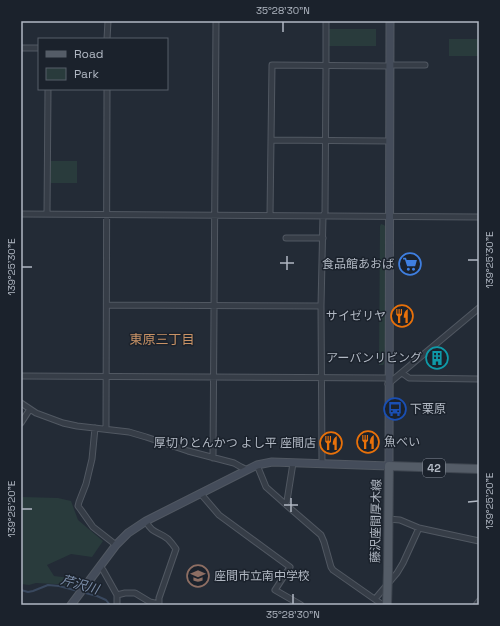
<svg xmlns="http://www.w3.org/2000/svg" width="500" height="626" font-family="'Space Grotesk','Noto Sans JP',sans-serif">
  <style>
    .green { fill: #293b3c }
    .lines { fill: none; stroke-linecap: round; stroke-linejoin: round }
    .stream { stroke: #39485e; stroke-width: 2 }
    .street-casing { stroke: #515862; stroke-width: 7 }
    .secondary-casing { stroke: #515862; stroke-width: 9 }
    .primary-casing { stroke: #3f4650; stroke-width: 10 }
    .street { stroke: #363d47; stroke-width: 5 }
    .secondary { stroke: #444c5a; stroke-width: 7 }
    .primary { stroke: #545c67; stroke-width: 8 }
    .primary-bridge-casing { stroke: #3f4650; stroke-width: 10; stroke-linecap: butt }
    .primary-bridge { stroke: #545c67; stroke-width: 8 }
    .ticks { fill: none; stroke: #b1b8c3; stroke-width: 1.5 }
    .labels { text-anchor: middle; stroke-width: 3; stroke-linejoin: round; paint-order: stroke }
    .shield { fill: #1b222c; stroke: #848b96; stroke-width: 1 }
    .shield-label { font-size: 11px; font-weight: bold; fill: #b1b8c3 }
    .poi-label { font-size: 12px; fill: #b1b8c3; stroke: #1b222c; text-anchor: end }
    .street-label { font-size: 12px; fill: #b1b8c3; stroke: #1b222c }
    .neighbourhood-label { font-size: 13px; fill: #c99366; stroke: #1b222c }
    .water-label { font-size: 13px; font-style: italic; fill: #7c8ea9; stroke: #1b222c }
    .neatline { fill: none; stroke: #b1b8c3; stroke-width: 1.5 }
    .ticks-label { font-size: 10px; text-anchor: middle; fill: #b1b8c3 }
  </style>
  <rect width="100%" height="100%" fill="#232b36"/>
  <!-- green -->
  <path class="green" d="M328,29h48v17h-48z
    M449,39h30v17h-30z
    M51,161h26v22h-26l-1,-1v-20z
    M381,224l3,1 1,1v120l-1,18 -1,1h-4v-2l1,-137z
    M23,497l35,1 13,3 7,19 25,21 -11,16 -21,-3 -24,11 7,11 24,3 -4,6 -38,-2 -7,2 -8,-1v-85z"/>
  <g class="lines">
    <!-- stream -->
    <path class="stream" d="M21,590l7,2 5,-1 15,-6 11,1 38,10 9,4 4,5"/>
    <!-- street casing -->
    <g class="street-casing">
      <path id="street" d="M107,39l1,-18
        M21,48h18
        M271,140l119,1
        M21,214l458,3
        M47,214l1,-125
        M270,215l2,-150 118,1 2,-1h33
        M286,238h37
        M107,305l214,1
        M402,373l7,5 70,1
        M21,376l368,2
        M388,384l91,-76
        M21,403l15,10 27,10 14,3 52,6 17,5 42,14 46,12 7,4 6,3
        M21,423l9,-14
        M95,428l-3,31 -6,25 -7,18 -1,4 3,4 12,17 23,18
        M106,429l1,-340
        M213,458l3,-437
        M322,464l-1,-158 2,-90 2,-4 1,-146v-45
        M257,465l9,22 18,16 37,32 3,7 7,25 2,3 50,35
        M201,494l18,21 71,52 -15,23 26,15
        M284,503l3,-2 6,-38
        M388,519l12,1 19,8 60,13
        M146,521c6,13 12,10 22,18 3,3 6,7 8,10l-17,49v7
        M100,566l3,4 14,25v10
        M117,595l8,-2h10l15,9 9,2
        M375,599l22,-26 6,-10 16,-35
        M476,605l3,-4"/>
    </g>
    <!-- secondary casing -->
    <g class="secondary-casing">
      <path id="secondary" d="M71,605l45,-60 12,-12 18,-12 101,-51 10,-5 15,-3 117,4 1,-445"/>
    </g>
    <!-- primary casing -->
    <g class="primary-casing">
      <path id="primary" d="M388,570l1,-104 90,3"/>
    </g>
    <!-- street -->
    <use href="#street" class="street"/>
    <!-- secondary -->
    <use href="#secondary" class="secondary"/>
    <!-- primary -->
    <use href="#primary" class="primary"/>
    <!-- primary-bridge casing -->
    <g class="primary-bridge-casing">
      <path id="primary-bridge" d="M387,605l1,-35"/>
    </g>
    <!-- primary-bridge -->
    <use href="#primary-bridge" class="primary-bridge"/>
  </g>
  <!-- ticks -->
  <path class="ticks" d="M283,22v10M287,256v14M468,260h10M280,263h14M22,267h10M291,498v14M468,502l10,-1M284,505h14M22,509h10M293,594v10"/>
  <!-- icons -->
  <defs>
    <g id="supermarket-ring" transform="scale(1.15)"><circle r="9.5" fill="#1b222c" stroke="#3f7fe0" stroke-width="1.5"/><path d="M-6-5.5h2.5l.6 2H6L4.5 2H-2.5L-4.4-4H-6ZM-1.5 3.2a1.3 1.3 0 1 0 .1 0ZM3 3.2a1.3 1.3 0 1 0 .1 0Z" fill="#3f7fe0"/></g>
    <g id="restaurant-ring" transform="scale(1.15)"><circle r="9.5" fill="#1b222c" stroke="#e8710a" stroke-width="1.5"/><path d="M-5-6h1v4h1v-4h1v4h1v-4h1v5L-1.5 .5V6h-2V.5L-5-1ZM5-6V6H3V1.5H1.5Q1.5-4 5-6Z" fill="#e8710a"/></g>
    <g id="building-ring" transform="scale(1.15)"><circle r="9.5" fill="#1b222c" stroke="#0f9aa8" stroke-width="1.5"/><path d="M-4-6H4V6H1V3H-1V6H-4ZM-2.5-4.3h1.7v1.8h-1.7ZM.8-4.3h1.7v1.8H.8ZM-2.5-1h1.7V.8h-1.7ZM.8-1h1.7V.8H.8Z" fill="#0f9aa8"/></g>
    <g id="bus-ring" transform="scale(1.15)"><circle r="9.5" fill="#1b222c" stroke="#1a4fb4" stroke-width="1.5"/><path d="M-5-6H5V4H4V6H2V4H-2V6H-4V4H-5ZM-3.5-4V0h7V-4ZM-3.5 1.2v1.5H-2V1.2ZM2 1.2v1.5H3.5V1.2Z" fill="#1a4fb4"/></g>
    <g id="school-ring" transform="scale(1.15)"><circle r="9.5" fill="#1b222c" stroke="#8d6e63" stroke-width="1.5"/><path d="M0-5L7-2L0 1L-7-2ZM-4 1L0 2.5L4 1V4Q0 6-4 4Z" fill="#8d6e63"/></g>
  </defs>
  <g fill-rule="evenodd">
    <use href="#supermarket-ring" x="410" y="264"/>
    <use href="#restaurant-ring" x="402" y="316"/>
    <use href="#building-ring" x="437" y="358"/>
    <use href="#bus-ring" x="395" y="409"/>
    <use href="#restaurant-ring" x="368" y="442"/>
    <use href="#restaurant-ring" x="331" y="443"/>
    <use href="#school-ring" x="198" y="576"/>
  </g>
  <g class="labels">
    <!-- shield labels -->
    <rect class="shield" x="423" y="459" width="22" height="18" rx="3"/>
    <g class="shield-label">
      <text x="434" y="472">42</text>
    </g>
    <!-- poi labels -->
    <g class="poi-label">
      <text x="394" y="268">食品館あおば</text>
      <text x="386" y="320">サイゼリヤ</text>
      <text x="422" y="362">アーバンリビング</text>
      <text x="410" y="413" text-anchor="start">下栗原</text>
      <text x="384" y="446" text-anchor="start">魚べい</text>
      <text x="316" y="447">厚切りとんかつ よし平 座間店</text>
      <text x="214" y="580" text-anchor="start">座間市立南中学校</text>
    </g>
    <!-- street labels -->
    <g class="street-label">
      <text transform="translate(376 521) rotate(-89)" y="4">藤沢座間厚木線</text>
    </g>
    <!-- neighbourhood labels -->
    <g class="neighbourhood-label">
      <text x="162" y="344">東原三丁目</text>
    </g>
    <!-- water labels -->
    <g class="water-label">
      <text transform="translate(80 584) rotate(16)" y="5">芹沢川</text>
    </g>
  </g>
  <!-- border -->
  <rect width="500" height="626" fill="none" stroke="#1b222c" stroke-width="44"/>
  <!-- legend -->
  <rect x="38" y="38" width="130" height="52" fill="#1b222c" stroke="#575e68"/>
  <rect x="46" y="51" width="20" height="6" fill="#545c67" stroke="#575e68"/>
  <text x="74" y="58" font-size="12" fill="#b1b8c3">Road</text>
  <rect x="46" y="68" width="20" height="12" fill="#293b3c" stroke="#575e68"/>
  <text x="74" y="78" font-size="12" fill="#b1b8c3">Park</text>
  <rect x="22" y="22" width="456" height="582" class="neatline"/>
  <g class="ticks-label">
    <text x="283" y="14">35°28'30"N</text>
    <text transform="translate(489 260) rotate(-90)" y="4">139°25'30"E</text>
    <text transform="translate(11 267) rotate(-90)" y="4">139°25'30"E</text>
    <text transform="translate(489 501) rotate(-90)" y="4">139°25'20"E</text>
    <text transform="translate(11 509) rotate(-90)" y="4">139°25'20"E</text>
    <text x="293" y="618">35°28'30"N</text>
  </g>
</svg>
